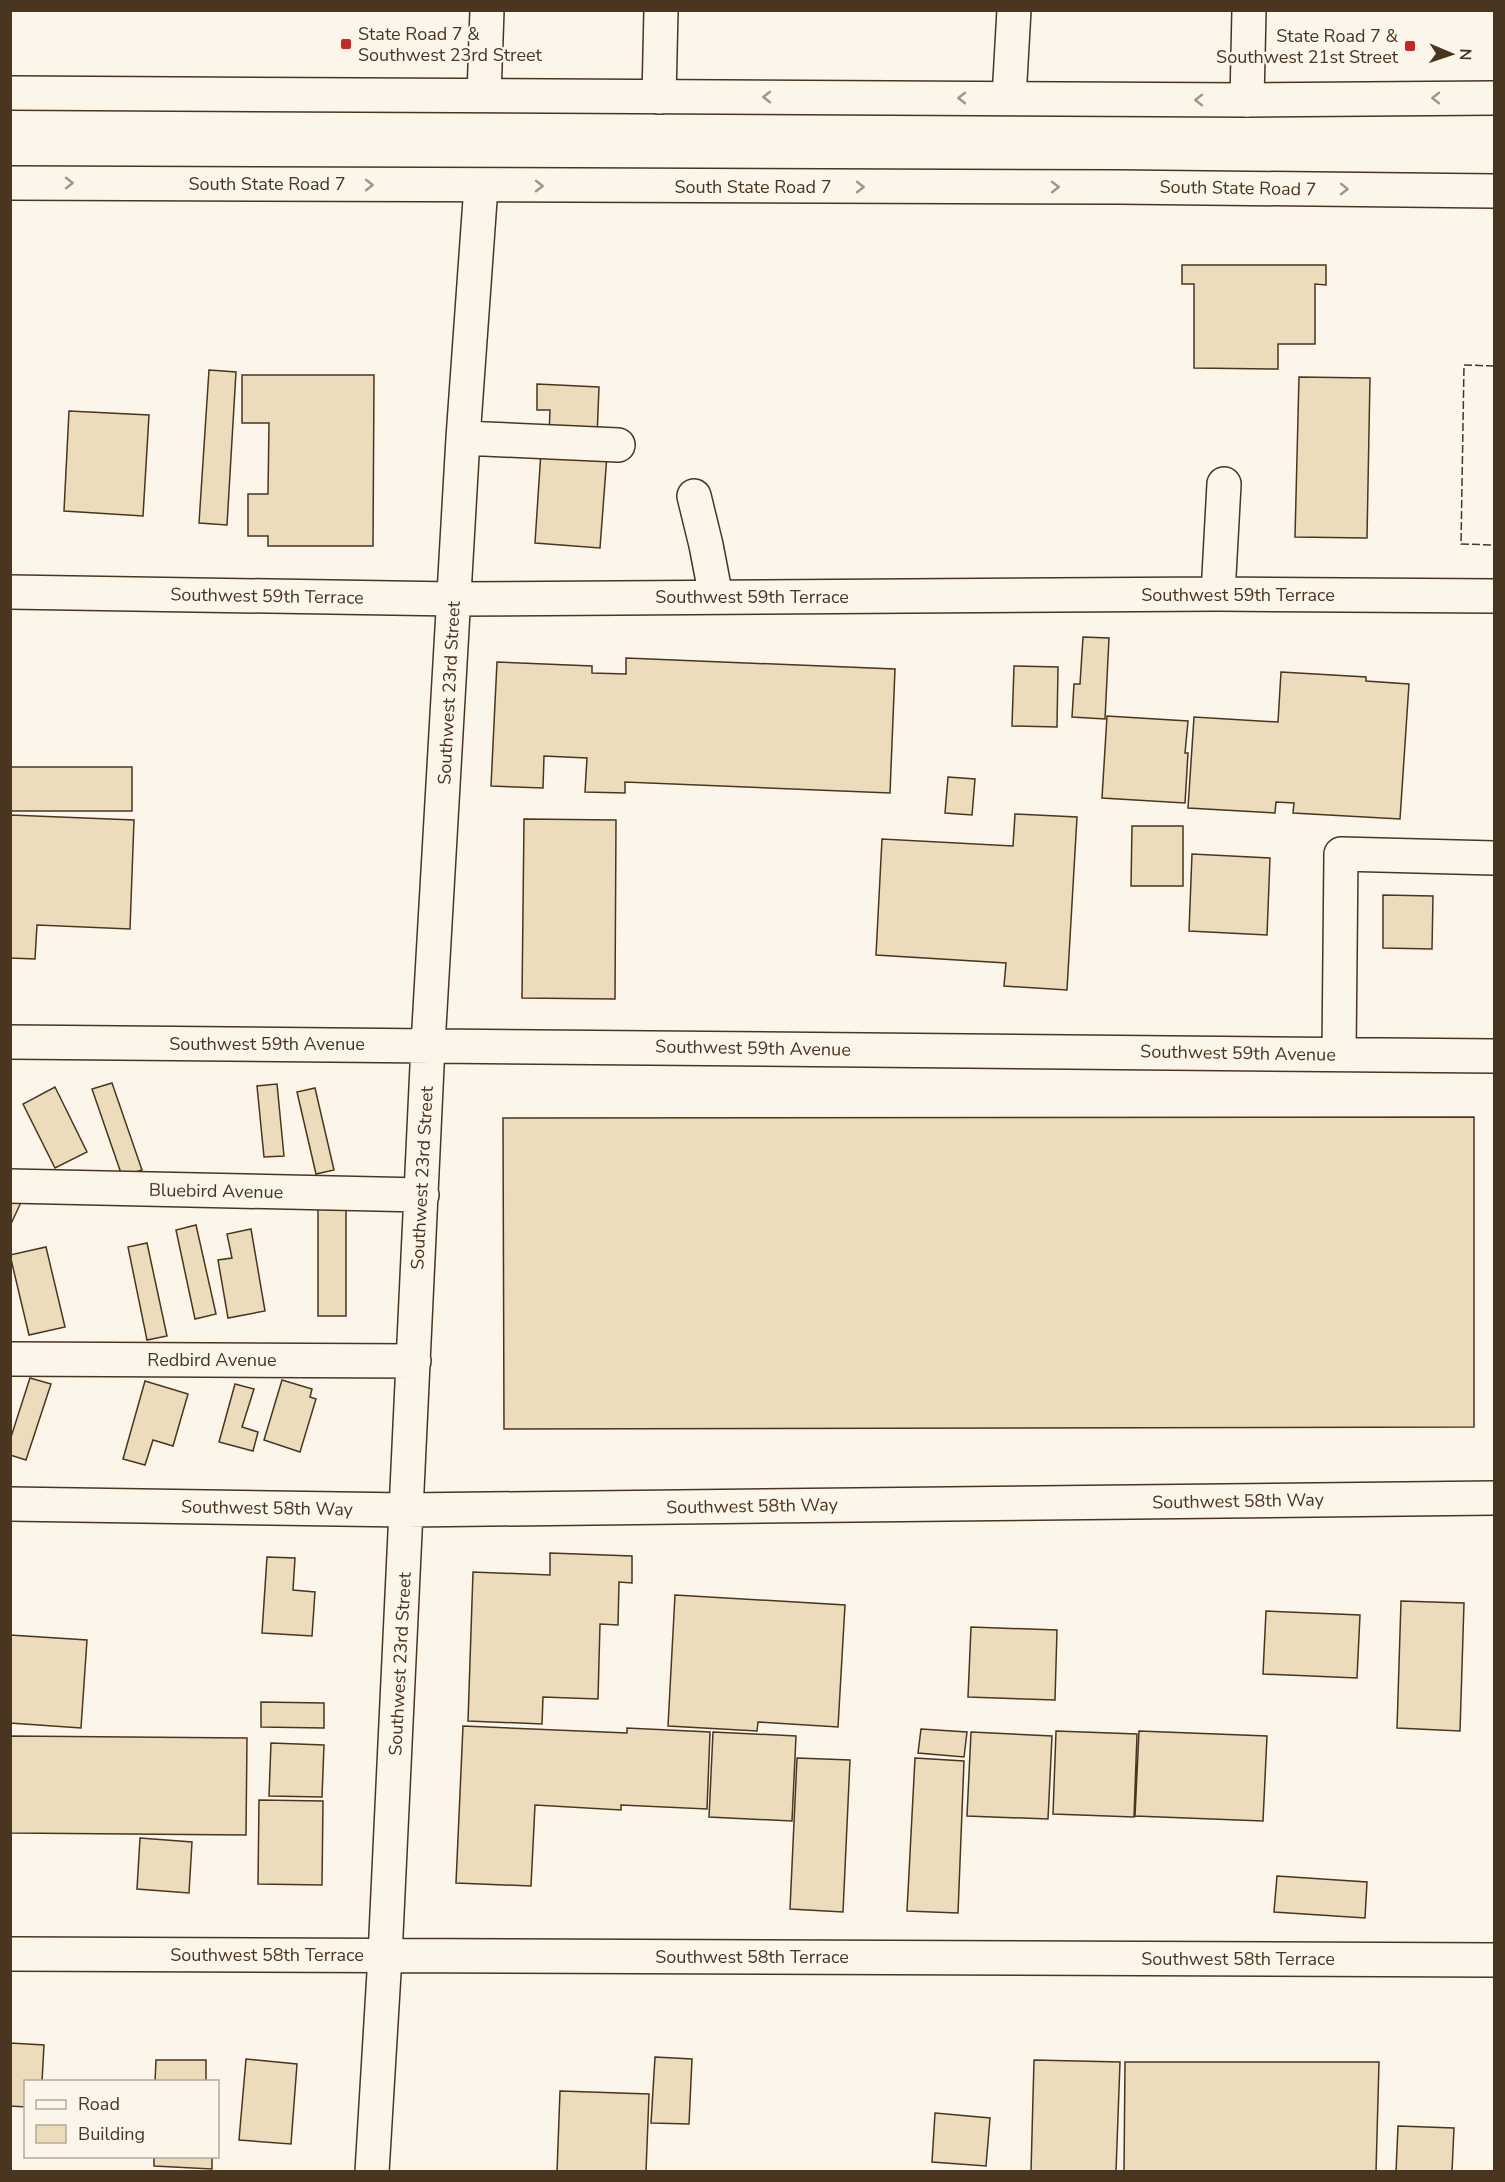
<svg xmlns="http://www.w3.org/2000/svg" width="1505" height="2182" font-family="'Nunito Sans',sans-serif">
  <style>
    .building { fill: #ecdcbc; stroke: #4a3520; stroke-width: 1.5 }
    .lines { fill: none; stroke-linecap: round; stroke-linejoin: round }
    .minor-casing { stroke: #4a3520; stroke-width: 36 }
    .major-casing { stroke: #4a3520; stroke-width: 36 }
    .minor { stroke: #fbf6e9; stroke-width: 33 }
    .major { stroke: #fbf6e9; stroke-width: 33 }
    .fence { stroke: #4a3520; stroke-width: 1.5; stroke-dasharray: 8 3; stroke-linecap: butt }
    .oneway { stroke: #a29684 }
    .poi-dot { fill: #c62828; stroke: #fbf6e9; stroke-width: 2 }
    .labels { text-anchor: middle; stroke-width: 4.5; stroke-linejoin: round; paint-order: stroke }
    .poi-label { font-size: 18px; fill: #4a3520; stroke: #fbf6e9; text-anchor: start }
    .street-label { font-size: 18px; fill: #4a3520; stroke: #fbf6e9 }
  </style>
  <rect width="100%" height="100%" fill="#fbf6e9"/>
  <!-- building -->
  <path class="building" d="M1182,265h144v20l-11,-1v60h-37v25l-84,-1v-84h-12z
    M209,370l27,2 -9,153 -28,-2z
    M242,375h132l-1,171h-105v-10h-20v-42h20l1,-71h-27z
    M1299,377l71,1 -3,160 -72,-1z
    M537,384l62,3 -2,50 -48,-2 1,-25h-13z
    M69,411l80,4 -6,101 -79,-5z
    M541,451l66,4 -7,93 -65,-5z
    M1083,637l26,1 -4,81 -33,-2 2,-33h6z
    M626,658l269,11 -5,124 -265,-11v11l-40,-1 2,-34 -43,-2 -1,32 -52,-2 6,-124 95,4v7l34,1z
    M1014,666l44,1 -1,60 -45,-1z
    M1281,672l85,5v4l43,3 -9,135 -107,-6 1,-10 -18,-1 -1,11 -87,-5 6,-91 84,5z
    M1107,716l81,5 -3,32h3l-3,50 -83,-5z
    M10,767h122v44h-122z
    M948,777l27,2 -3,36 -27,-2z
    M1015,814l62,3 -10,173 -63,-4 2,-23 -130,-8 6,-116 131,7z
    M10,815l124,5 -4,109 -93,-4 -2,34 -25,-1z
    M524,819l92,1 -1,179 -93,-1z
    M1132,826h51v60h-52z
    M1192,854l78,4 -3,77 -78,-4z
    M1383,895l50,1 -1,53 -49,-1z
    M112,1083l30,87 -20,6 -30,-87z
    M277,1084l7,72 -20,1 -7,-71z
    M55,1087l32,65 -32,16 -32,-64z
    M315,1088l19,82 -18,4 -19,-82z
    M1474,1117v310l-970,2 -1,-311z
    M10,1193l13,5 -13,28z
    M318,1209h28v107h-28z
    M196,1225l20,89 -21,5 -19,-89z
    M251,1229l14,82 -37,7 -10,-58 14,-2 -5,-24z
    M147,1243l20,93 -20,4 -19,-93z
    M46,1247l19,80 -36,8 -19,-80z
    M30,1378l21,6 -25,76 -16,-5v-15z
    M282,1380l30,9 -2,8 6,2 -16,53 -36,-12z
    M145,1381l43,13 -15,52 -20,-6 -8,25 -22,-6z
    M235,1384l19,5 -12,38 16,5 -5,19 -34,-9z
    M550,1553l82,3v27l-13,-1 -1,43 -18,-1 -2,75 -55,-2 -1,27 -74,-3 5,-149 77,3z
    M267,1557l28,1 -2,32 22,2 -3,44 -50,-3z
    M675,1595l170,10 -7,122 -80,-5 -1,9 -89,-5z
    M1401,1601l63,2 -4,128 -63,-3z
    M1266,1611l94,4 -3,63 -94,-4z
    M971,1627l86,3 -2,70 -87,-3z
    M10,1635l77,5 -6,88 -71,-5z
    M261,1702l63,1v25l-63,-1z
    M463,1726l164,7v-5l83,4 -3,77 -86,-4v5l-86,-5 -4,81 -75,-3z
    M921,1729l46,3 -3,25 -46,-4z
    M1056,1731l81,3 -3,83 -81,-3z
    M1139,1731l128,5 -4,85 -128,-5z
    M713,1732l83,4 -4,85 -83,-4z
    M971,1732l81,4 -4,83 -81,-3z
    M10,1736l237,2 -1,97 -236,-2z
    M271,1743l53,2 -2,52 -53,-1z
    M797,1758l53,2 -7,152 -53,-3z
    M915,1758l49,3 -6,152 -51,-2z
    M259,1800l64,1 -1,84 -64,-1z
    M140,1838l52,4 -3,51 -52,-4z
    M1277,1876l90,6 -2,36 -91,-6z
    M10,2043l34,2 -2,37h-16v25l-16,-1z
    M655,2057l37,2 -3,65 -38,-1z
    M246,2059l51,5 -6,80 -52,-4z
    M156,2060h50v22h-51z
    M1034,2060l86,2 -4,110h-85z
    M1125,2062h254l-3,110h-252z
    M560,2091l89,3 -3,78h-89z
    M935,2113l55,5 -4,48 -54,-4z
    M1398,2126l56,2 -2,44h-56z
    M154,2156h58v13l-58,-3z"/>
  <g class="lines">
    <!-- minor casing -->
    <g class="minor-casing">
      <path id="minor" d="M484,95l3,-85
        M659,97l2,-87
        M1009,98l5,-88
        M1247,100l2,-90
        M463,438l155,7
        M694,496l12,49 10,52
        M10,592l444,7 764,-5 276,2
        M1218,594l6,-110
        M10,1042l1484,14
        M1339,1054l2,-200 153,4
        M10,1186l412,9
        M10,1359l404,2
        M10,1504l397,6 1087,-12
        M10,1954l1484,6
        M372,2172l13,-216 43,-911 35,-607 18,-252"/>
    </g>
    <!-- major casing -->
    <g class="major-casing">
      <path id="major" d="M10,93l1237,7 247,-2
        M10,183l1108,4 376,4"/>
    </g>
    <!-- minor -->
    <use href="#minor" class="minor"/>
    <!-- major -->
    <use href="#major" class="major"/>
    <!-- fence -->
    <path class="fence" d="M1494,366l-30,-1 -3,179 33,1"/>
  </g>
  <!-- one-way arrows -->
  <defs><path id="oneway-chevron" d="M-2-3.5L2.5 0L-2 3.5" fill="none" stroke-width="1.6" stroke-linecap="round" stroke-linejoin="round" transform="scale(1.5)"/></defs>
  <g class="oneway">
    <use href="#oneway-chevron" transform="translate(767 97) rotate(-180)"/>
    <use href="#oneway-chevron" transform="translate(962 98) rotate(-180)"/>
    <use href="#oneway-chevron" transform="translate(1436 98) rotate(180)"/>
    <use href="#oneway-chevron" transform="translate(1199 100) rotate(-180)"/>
    <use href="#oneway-chevron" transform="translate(69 183)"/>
    <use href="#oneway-chevron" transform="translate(369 185)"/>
    <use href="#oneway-chevron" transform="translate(539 186)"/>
    <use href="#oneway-chevron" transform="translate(860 187)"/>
    <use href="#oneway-chevron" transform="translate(1055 187)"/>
    <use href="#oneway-chevron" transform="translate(1344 189) rotate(1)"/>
  </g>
  <!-- markers -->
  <g class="poi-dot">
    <rect x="340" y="38" width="12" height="12" rx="3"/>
    <rect x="1404" y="40" width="12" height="12" rx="3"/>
  </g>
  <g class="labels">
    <!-- poi labels -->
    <g class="poi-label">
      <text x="358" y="40">State Road 7 &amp;<tspan x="358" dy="21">Southwest 23rd Street</tspan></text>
      <text x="1398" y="42" text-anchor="end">State Road 7 &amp;<tspan x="1398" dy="21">Southwest 21st Street</tspan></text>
    </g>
    <!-- street labels -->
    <g class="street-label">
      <text x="267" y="190">South State Road 7</text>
      <text x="753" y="193">South State Road 7</text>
      <text transform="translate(1238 188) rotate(1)" y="6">South State Road 7</text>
      <text x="1238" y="601">Southwest 59th Terrace</text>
      <text transform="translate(267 596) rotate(1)" y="6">Southwest 59th Terrace</text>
      <text x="752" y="603">Southwest 59th Terrace</text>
      <text transform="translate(449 693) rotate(-87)" y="6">Southwest 23rd Street</text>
      <text x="267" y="1050">Southwest 59th Avenue</text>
      <text transform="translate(753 1048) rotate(1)" y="6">Southwest 59th Avenue</text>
      <text transform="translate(1238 1053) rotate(1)" y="6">Southwest 59th Avenue</text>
      <text transform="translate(422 1178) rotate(-87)" y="6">Southwest 23rd Street</text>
      <text transform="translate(216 1191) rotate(1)" y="6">Bluebird Avenue</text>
      <text x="212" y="1366">Redbird Avenue</text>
      <text transform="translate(1238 1501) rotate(-1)" y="6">Southwest 58th Way</text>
      <text transform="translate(752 1506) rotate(-1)" y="6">Southwest 58th Way</text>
      <text transform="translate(267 1508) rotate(1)" y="6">Southwest 58th Way</text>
      <text transform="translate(400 1664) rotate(-87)" y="6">Southwest 23rd Street</text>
      <text x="267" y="1961">Southwest 58th Terrace</text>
      <text x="752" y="1963">Southwest 58th Terrace</text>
      <text x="1238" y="1965">Southwest 58th Terrace</text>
    </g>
  </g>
  <!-- border -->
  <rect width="1505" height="2182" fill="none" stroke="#4a3520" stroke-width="24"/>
  <!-- legend -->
  <rect x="24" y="2080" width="195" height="78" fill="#fbf6e9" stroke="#b4a999" stroke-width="1.5"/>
  <rect x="36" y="2100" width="30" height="9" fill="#fbf6e9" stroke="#b4a999" stroke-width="1.5"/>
  <text x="78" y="2110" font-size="18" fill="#4a3520">Road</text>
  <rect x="36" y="2125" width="30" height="18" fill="#ecdcbc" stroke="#b4a999" stroke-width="1.5"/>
  <text x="78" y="2140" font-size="18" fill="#4a3520">Building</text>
  <!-- north arrow -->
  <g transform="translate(1451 54) rotate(92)" stroke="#fbf6e9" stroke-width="4.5" paint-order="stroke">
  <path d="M0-4.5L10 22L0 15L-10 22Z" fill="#4a3520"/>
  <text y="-9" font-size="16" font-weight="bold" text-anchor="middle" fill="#4a3520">N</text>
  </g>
</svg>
